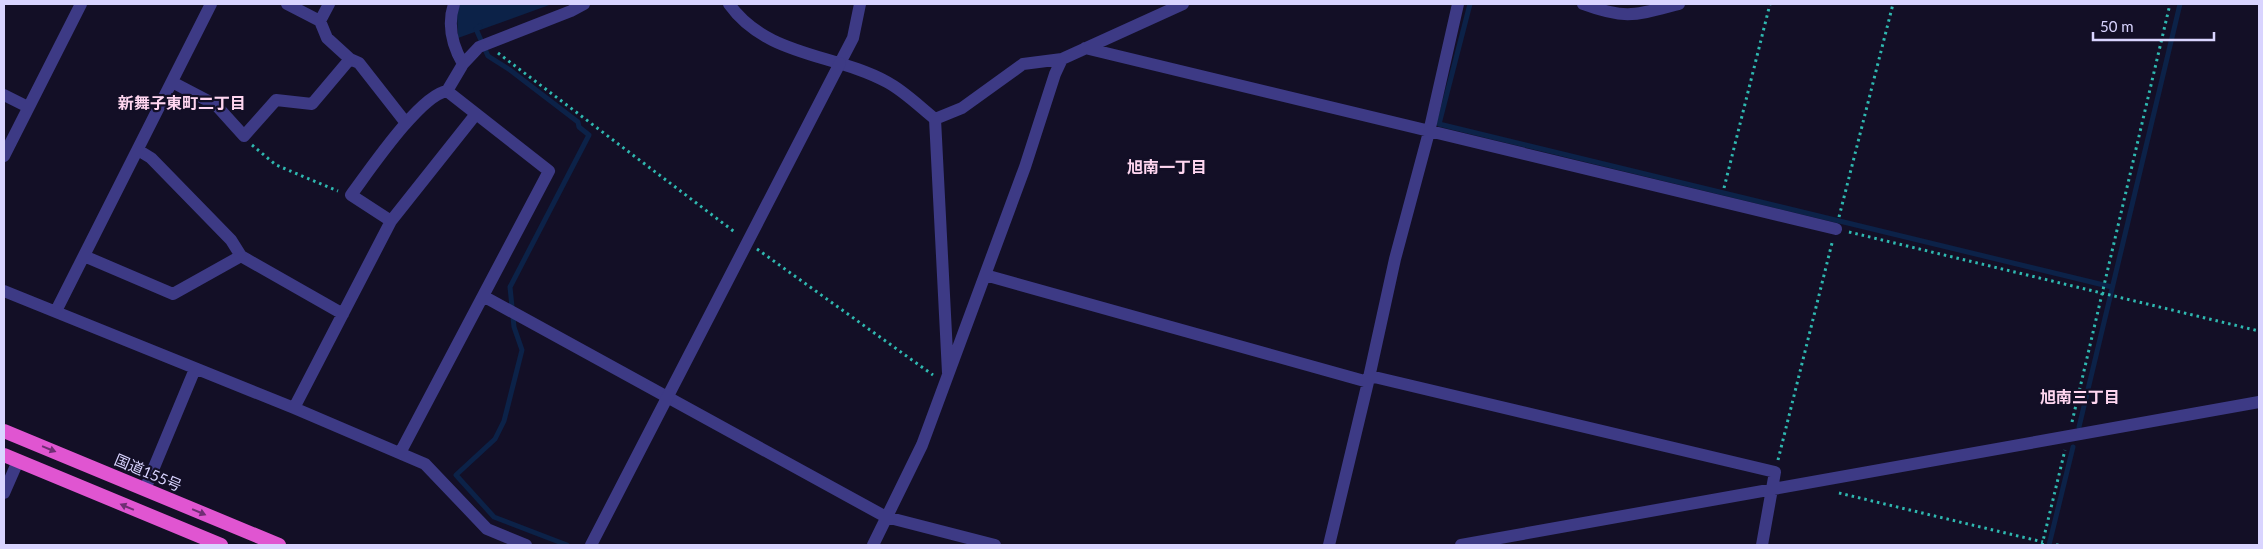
<svg xmlns="http://www.w3.org/2000/svg" width="2263" height="549" font-family="Lato,'Noto Sans JP',sans-serif">
  <style>
    .water { fill: #0c2248 }
    .lines { fill: none; stroke-linecap: round; stroke-linejoin: round }
    .stream { stroke: #0c2248; stroke-width: 5 }
    .path { stroke: #2fb8b0; stroke-width: 3; stroke-dasharray: 2.5 4; stroke-linecap: butt }
    .minor { stroke: #3d3a85; stroke-width: 12 }
    .tertiary { stroke: #3d3a85; stroke-width: 12 }
    .trunk { stroke: #e055d1; stroke-width: 14 }
    .oneway { fill: #6f2e73 }
    .labels { text-anchor: middle; stroke-width: 4.5; stroke-linejoin: round; paint-order: stroke }
    .street-label { font-size: 15px; fill: #d9d4ff; stroke: #130f26 }
    .neighbourhood-label { font-size: 16px; font-weight: bold; fill: #ffd6f0; stroke: #130f26 }
  </style>
  <rect width="100%" height="100%" fill="#130f26"/>
  <!-- water -->
  <path class="water" d="M460,4h92l-94,34 -1,-25z"/>
  <g class="lines">
    <!-- stream -->
    <path class="stream" d="M1470,4l-31,120 673,163
      M480,26l-4,3 12,27 22,14 68,52 1,5 10,8 -79,152 4,40 8,23 -18,71 -9,18 -39,36 38,42 73,28
      M2079,427l101,-423
      M2049,545l24,-98"/>
    <!-- path -->
    <path class="path" d="M498,53l238,180
      M252,145l24,20 62,26
      M1724,188l46,-184
      M1839,217l54,-213
      M1849,232l410,99
      M757,249l176,126
      M2072,422l98,-418
      M1778,460l54,-217
      M1839,493l204,49
      M2042,545l23,-95
      M2056,545h3"/>
    <!-- minor -->
    <path class="minor" d="M287,4l33,17 9,-17
      M454,4c-7,21 -2,41 9,60
      M729,4c38,53 105,49 158,78 17,9 33,25 48,37
      M1583,4c43,16 53,11 96,0
      M1085,48l751,181
      M350,59l9,4 47,60
      M840,63l13,-25 7,-34
      M172,82l44,23 28,31 32,-36 36,4 38,-45 -23,-21 -7,-17
      M4,95l24,12
      M935,119l27,-11 61,-44 39,-5 121,-55
      M935,119l13,254
      M138,150l13,8 80,82 10,16 102,58
      M4,156l77,-152
      M391,221l-40,-26c18,-24 69,-100 96,-104
      M84,256l89,38 68,-38
      M985,275l383,107
      M4,291l290,117 131,56 62,65 39,16
      M483,296l403,221 109,28
      M56,311l155,-307
      M1370,376l405,96 -13,73
      M294,408l97,-187 85,-107
      M400,453l149,-282 -102,-80 16,-27 16,-17 92,-36 13,-7
      M145,489l50,-120
      M4,493l14,-32
      M873,545l49,-100 103,-278 30,-93 7,-15
      M1329,545l39,-163 27,-123 34,-127 29,-128
      M1461,545l798,-143"/>
    <!-- tertiary -->
    <path class="tertiary" d="M591,545l249,-482"/>
    <!-- trunk -->
    <path class="trunk" d="M4,431l275,114
      M4,455l217,90"/>
  </g>
  <!-- one-way arrows -->
  <defs><path id="oneway-solid" d="M-6-.8H1V-3.2L6.5 0L1 3.2V.8H-6Z" transform="scale(1.25)"/></defs>
  <g class="oneway">
    <use href="#oneway-solid" transform="translate(49 449) rotate(22)"/>
    <use href="#oneway-solid" transform="translate(127 507) rotate(-157)"/>
    <use href="#oneway-solid" transform="translate(199 512) rotate(23)"/>
  </g>
  <g class="labels">
    <!-- street labels -->
    <g class="street-label">
      <text transform="translate(148 473) rotate(23)" y="5">国道155号</text>
    </g>
    <!-- neighbourhood labels -->
    <g class="neighbourhood-label">
      <text x="182" y="109">新舞子東町二丁目</text>
      <text x="1167" y="173">旭南一丁目</text>
      <text x="2080" y="403">旭南三丁目</text>
    </g>
  </g>
  <!-- border -->
  <rect width="2263" height="549" fill="none" stroke="#d9d4ff" stroke-width="10"/>
  <!-- scale -->
  <path d="M2093 32v8h121v-8" fill="none" stroke="#d9d4ff" stroke-width="2.5"/>
  <text x="2100" y="32" font-size="15" fill="#d9d4ff" stroke="#130f26" stroke-width="4" paint-order="stroke">50 m</text>
</svg>
